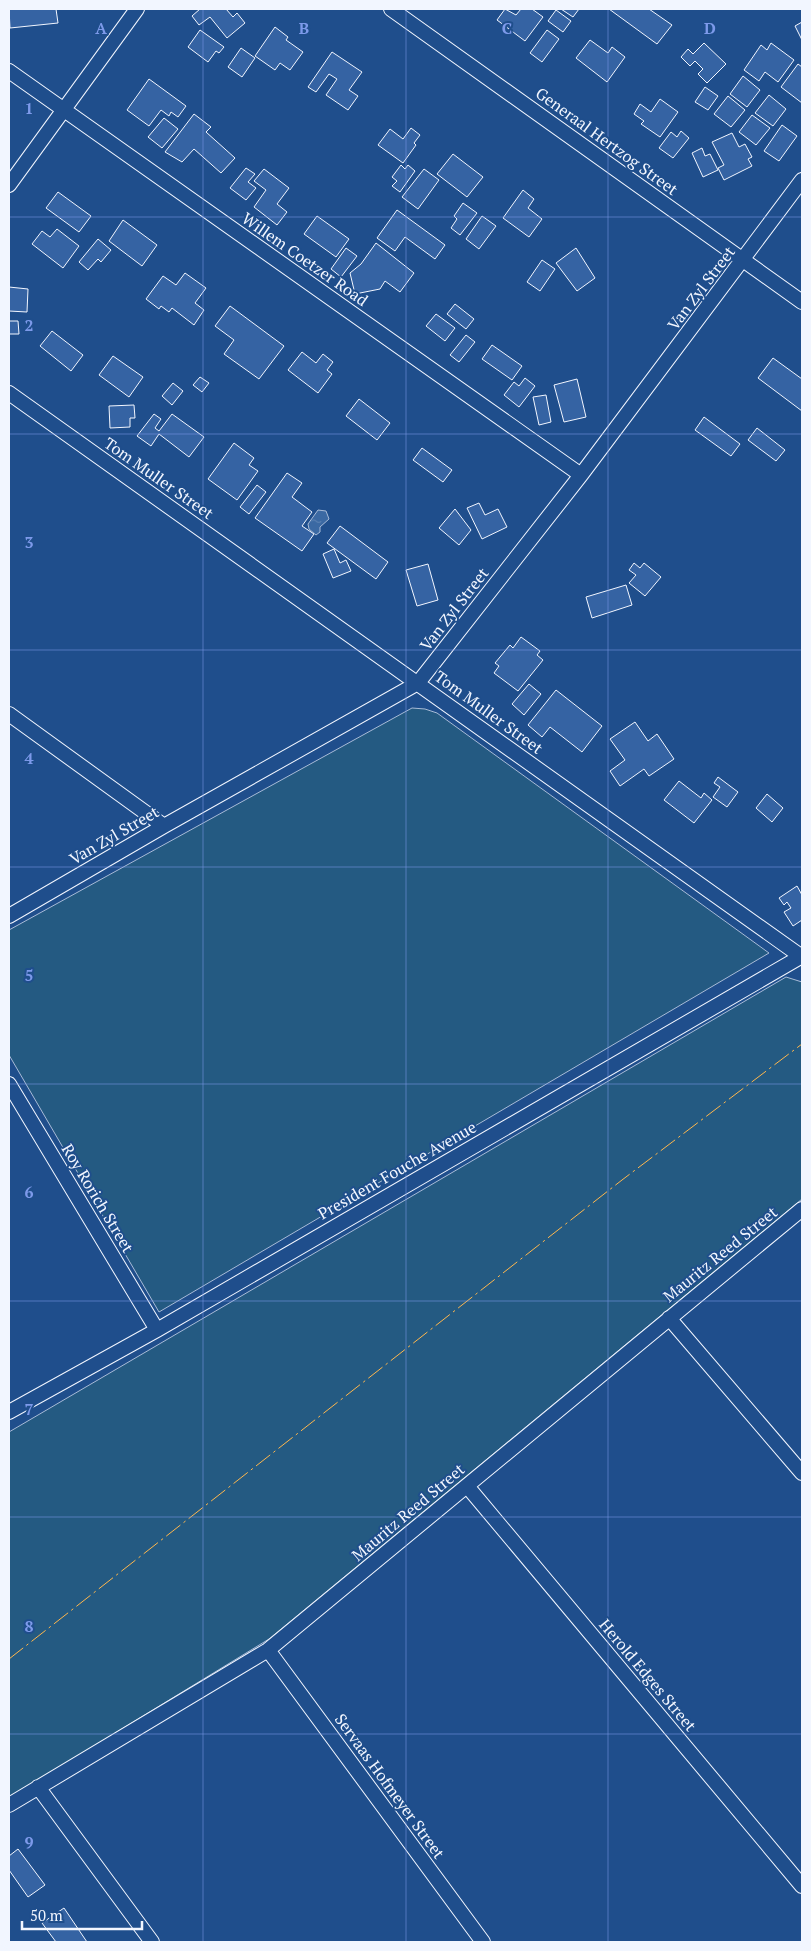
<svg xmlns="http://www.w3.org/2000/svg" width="811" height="1951" font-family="'PT Serif',serif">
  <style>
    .park { fill: #245a82; stroke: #a8bbd7 }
    .water { fill: url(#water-ripples); stroke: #a8bbd7 }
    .building { fill: #3563a3; stroke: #f2f6ff }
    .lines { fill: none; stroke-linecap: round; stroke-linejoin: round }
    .minor-casing { stroke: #f2f6ff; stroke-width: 16 }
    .minor { stroke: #1f4e8c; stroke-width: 14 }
    .power { stroke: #ffb74d; stroke-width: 1; stroke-dasharray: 18 4 2.5 4; stroke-linecap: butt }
    .grid { fill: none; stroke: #7d9aea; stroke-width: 1; stroke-opacity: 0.55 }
    .labels { text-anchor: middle; stroke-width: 4; stroke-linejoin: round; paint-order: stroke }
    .street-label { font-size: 16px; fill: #f2f6ff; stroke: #1f4e8c }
    .grid-label { font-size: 16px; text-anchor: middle; font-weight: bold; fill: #7d9aea; stroke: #1f4e8c; stroke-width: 4; stroke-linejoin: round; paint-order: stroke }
  </style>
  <defs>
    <pattern id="water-ripples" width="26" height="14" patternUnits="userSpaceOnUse" patternTransform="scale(1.25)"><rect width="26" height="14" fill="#3b69a3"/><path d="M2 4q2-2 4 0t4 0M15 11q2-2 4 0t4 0" fill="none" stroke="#587fb1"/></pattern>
  </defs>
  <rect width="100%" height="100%" fill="#1f4e8c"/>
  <!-- park -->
  <path class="park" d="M412,708l13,1 12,4 332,240 -610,359 -150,-257v-125z
    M786,977l16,5v217l-533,440 -260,159v-366z"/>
  <!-- water -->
  <path class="water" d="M318,510l8,1 3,8 -9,8v5l-4,3 -7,-6 -1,-5z"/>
  <!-- building -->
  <path class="building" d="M9,9h47l2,14 -48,5z
    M200,9h26l7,8 4,-4 8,10 -18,15 -17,-21 -11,8 -7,-9z
    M505,9l11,6 5,-6h11l11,8 -18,24 -28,-21z
    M561,9h18l-6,8z
    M609,9h40l23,16 -15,19z
    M556,10l15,11 -8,11 -15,-11z
    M802,22v18l-7,-14z
    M275,27l13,10 -2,3 17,12 -13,18 -10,-7 -5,7 -20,-14z
    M200,30l24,17 -5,6 -3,-2 -8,11 -20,-15z
    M547,30l12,9 -17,23 -12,-9z
    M590,40l18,13 4,-6 13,10 -18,25 -31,-24z
    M704,43l22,21 -19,19 -9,-9 5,-5 -8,-8 -5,5 -9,-9 7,-8 5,5z
    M771,43l23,17 -16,22 -13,-10 -6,9 -15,-11 17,-25 6,5z
    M241,48l14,10 -13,19 -14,-10z
    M332,52l30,20 -13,18 9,6 -10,14 -22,-15 11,-16 -8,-5 -13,18 -8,-5z
    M798,64l4,3v36l-21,-16z
    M743,76l17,14 -13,17 -17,-13z
    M149,79l37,27 -8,11 -7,-5 -2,4 -8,-6 -12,16 -22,-16z
    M705,87l13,9 -10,14 -13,-8z
    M769,95l17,14 -13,17 -18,-13z
    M728,96l17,14 -14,17 -17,-13z
    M660,99l18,13 -18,25 -19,-13 3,-3 -10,-7 6,-10 11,8z
    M194,114l17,13 -5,5 29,26 -14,15 -27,-24 -12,13 -17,-10z
    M752,115l18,13 -14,17 -17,-13z
    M164,118l14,11 -16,19 -14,-11z
    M782,125l15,11 -18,25 -15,-10z
    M411,128l9,7 -6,8 2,2 -13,18 -25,-18 12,-16 13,10z
    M681,131l8,7 -16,20 -14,-10 12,-16 6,5z
    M732,133l7,14 6,-3 7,13 -4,2 4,7 -28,14 -6,-12 6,-3 -12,-23z
    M702,148l3,8 5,-2 8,16 -15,7 -11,-24z
    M453,154l30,23 -16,20 -30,-23z
    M401,165l4,4 3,-4 7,6 -15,21 -8,-6 5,-5 -5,-4z
    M246,168l9,6 -7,8 8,6 -10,12 -16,-12z
    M264,169l25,19 -12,16 10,8 -10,13 -23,-18 12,-17 -12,-9z
    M424,169l15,11 -21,29 -16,-12z
    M523,190l11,9 -6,9 14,11 -13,18 -26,-19z
    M58,192l33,24 -12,16 -33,-24z
    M463,203l14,10 -17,22 -9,-7 6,-9 -3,-3z
    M397,210l48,35 -10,14 -30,-22 -10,14 -18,-13z
    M317,216l32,23 -13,18 -32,-23z
    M482,216l14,10 -17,23 -13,-10z
    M123,220l34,25 -15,21 -33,-25z
    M57,229l22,17 -16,22 -31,-24 10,-13 8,6z
    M98,239l13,11 -10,12 -3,-3 -10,11 -9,-8z
    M376,243l38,30 -14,19 -15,-11 -5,8 -25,5 -5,-21 11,-9z
    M346,248l11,8 -16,21 -10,-8z
    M576,248l19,30 -18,13 -21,-28z
    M542,260l13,9 -15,22 -13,-9z
    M185,273l21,15 -11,15 9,7 -10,15 -22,-17 -3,4 -8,-6 -2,3 -13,-10 17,-23 13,9z
    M9,287l19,2 -1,23 -18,-1z
    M455,304l19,15 -8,10 -19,-15z
    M230,306l54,40 -25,33 -35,-25 10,-14 -19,-14z
    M436,314l19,14 -10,13 -19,-15z
    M9,321h9l1,13h-10z
    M52,331l31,24 -12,16 -31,-25z
    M466,335l9,7 -16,20 -9,-7z
    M492,345l30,21 -10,14 -30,-21z
    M302,352l14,11 7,-9 10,8 -6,8 5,4 -14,19 -30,-23z
    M113,356l30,21 -14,20 -30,-22z
    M773,358l29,21v32l-44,-33z
    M200,377l9,6 -7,9 -9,-7z
    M525,378l10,8 -16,21 -15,-12 10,-13 5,4z
    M577,379l9,38 -22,5 -10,-37z
    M173,383l10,8 -11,14 -10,-9z
    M546,395l5,27 -12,3 -6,-28z
    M359,399l31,24 -13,17 -31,-24z
    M134,405l1,13h-5v9l-20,1 -1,-22z
    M154,414l7,5 -6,9 4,3 13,-17 32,23 -15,20 -30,-23 -8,12 -14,-10z
    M704,417l36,27 -9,12 -36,-26z
    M757,428l28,22 -9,11 -28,-21z
    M234,443l20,15 -5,7 9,6 -21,29 -29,-21z
    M422,448l30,22 -9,12 -30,-22z
    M287,473l15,10 -10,14 20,15 -10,14 12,8 -12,17 -47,-33z
    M257,485l9,7 -17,22 -9,-7z
    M479,503l6,12 13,-6 9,18 -25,12 -15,-31z
    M455,509l16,21 -12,15 -20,-17z
    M340,526l48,36 -12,17 -49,-36z
    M334,549l6,14 6,-3 5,11 -18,7 -10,-24z
    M634,563l6,5 4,-5 17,14 -16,19 -16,-13 7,-8 -7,-5z
    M428,564l10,36 -21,6 -11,-36z
    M626,585l6,20 -40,13 -6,-21z
    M521,637l19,14 -3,4 6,5 -25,31 -24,-18 5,-7 -4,-3 15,-18 3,3z
    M529,684l12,10 -17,21 -12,-11z
    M556,690l46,36 -20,26 -32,-25 -8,10 -14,-12z
    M635,722l13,19 9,-7 17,25 -25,17 -5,-7 -24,17 -10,-15 15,-11 -15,-21z
    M718,777l20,15 -11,15 -14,-10 7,-10 -6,-4z
    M679,781l22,17 3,-5 8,7 -18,23 -30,-23z
    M767,794l16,14 -11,14 -16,-14z
    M797,886l5,9v25l-9,6 -9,-14 7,-4 -4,-6 -3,3 -5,-7z
    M18,1849l27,36 -17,12 -19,-27v-14z
    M64,1908l23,34h-31l-14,-19z"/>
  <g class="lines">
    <!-- minor casing -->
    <g class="minor-casing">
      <path id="minor" d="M391,9l411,293
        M9,71l572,404
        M9,185l128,-176
        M9,393l793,564
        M9,714l155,112
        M9,916l155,-90 254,-143 163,-208 221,-295
        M9,1084l148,246
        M669,1318l133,155
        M9,1412l148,-82 645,-374
        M467,1486l335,400
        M268,1650l215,292
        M38,1787l114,155
        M9,1805l259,-155 534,-441"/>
    </g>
    <!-- minor -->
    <use href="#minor" class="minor"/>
    <!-- power -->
    <path class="power" d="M9,1659l613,-479 180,-136"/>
  </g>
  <!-- grid -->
  <path class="grid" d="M203,9v1933M406,9v1933M608,9v1933M9,217h793M9,434h793M9,650h793M9,867h793M9,1084h793M9,1301h793M9,1517h793M9,1734h793"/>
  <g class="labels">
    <!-- street labels -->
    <g class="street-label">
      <text transform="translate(607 141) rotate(36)" y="6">Generaal Hertzog Street</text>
      <text transform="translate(305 259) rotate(35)" y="6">Willem Coetzer Road</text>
      <text transform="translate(701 288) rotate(-53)" y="6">Van Zyl Street</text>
      <text transform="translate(159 478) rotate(35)" y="6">Tom Muller Street</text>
      <text transform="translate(454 609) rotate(-52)" y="6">Van Zyl Street</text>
      <text transform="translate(489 712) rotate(36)" y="6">Tom Muller Street</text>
      <text transform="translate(114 835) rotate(-30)" y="6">Van Zyl Street</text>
      <text transform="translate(397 1170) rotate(-30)" y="6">President Fouche Avenue</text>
      <text transform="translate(98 1198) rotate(59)" y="6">Roy Rorich Street</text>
      <text transform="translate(720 1254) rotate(-39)" y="6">Mauritz Reed Street</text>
      <text transform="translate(408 1512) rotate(-40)" y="6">Mauritz Reed Street</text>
      <text transform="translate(648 1675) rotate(50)" y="6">Herold Edges Street</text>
      <text transform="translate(390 1786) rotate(54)" y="6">Servaas Hofmeyer Street</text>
    </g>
  </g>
  <g class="grid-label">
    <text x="101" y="34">A</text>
    <text x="304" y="34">B</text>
    <text x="507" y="34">C</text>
    <text x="710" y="34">D</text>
    <text x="29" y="114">1</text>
    <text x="29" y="331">2</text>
    <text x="29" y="548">3</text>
    <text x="29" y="764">4</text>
    <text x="29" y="981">5</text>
    <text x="29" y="1198">6</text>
    <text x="29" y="1415">7</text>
    <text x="29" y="1632">8</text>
    <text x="29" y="1848">9</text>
  </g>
  <!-- border -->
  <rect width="811" height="1951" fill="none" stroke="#f2f6ff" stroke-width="20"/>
  <!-- scale -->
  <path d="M22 1921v8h120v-8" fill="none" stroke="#f2f6ff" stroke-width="2.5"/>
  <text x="30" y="1921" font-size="15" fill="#f2f6ff" stroke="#1f4e8c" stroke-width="4" paint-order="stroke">50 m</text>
</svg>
